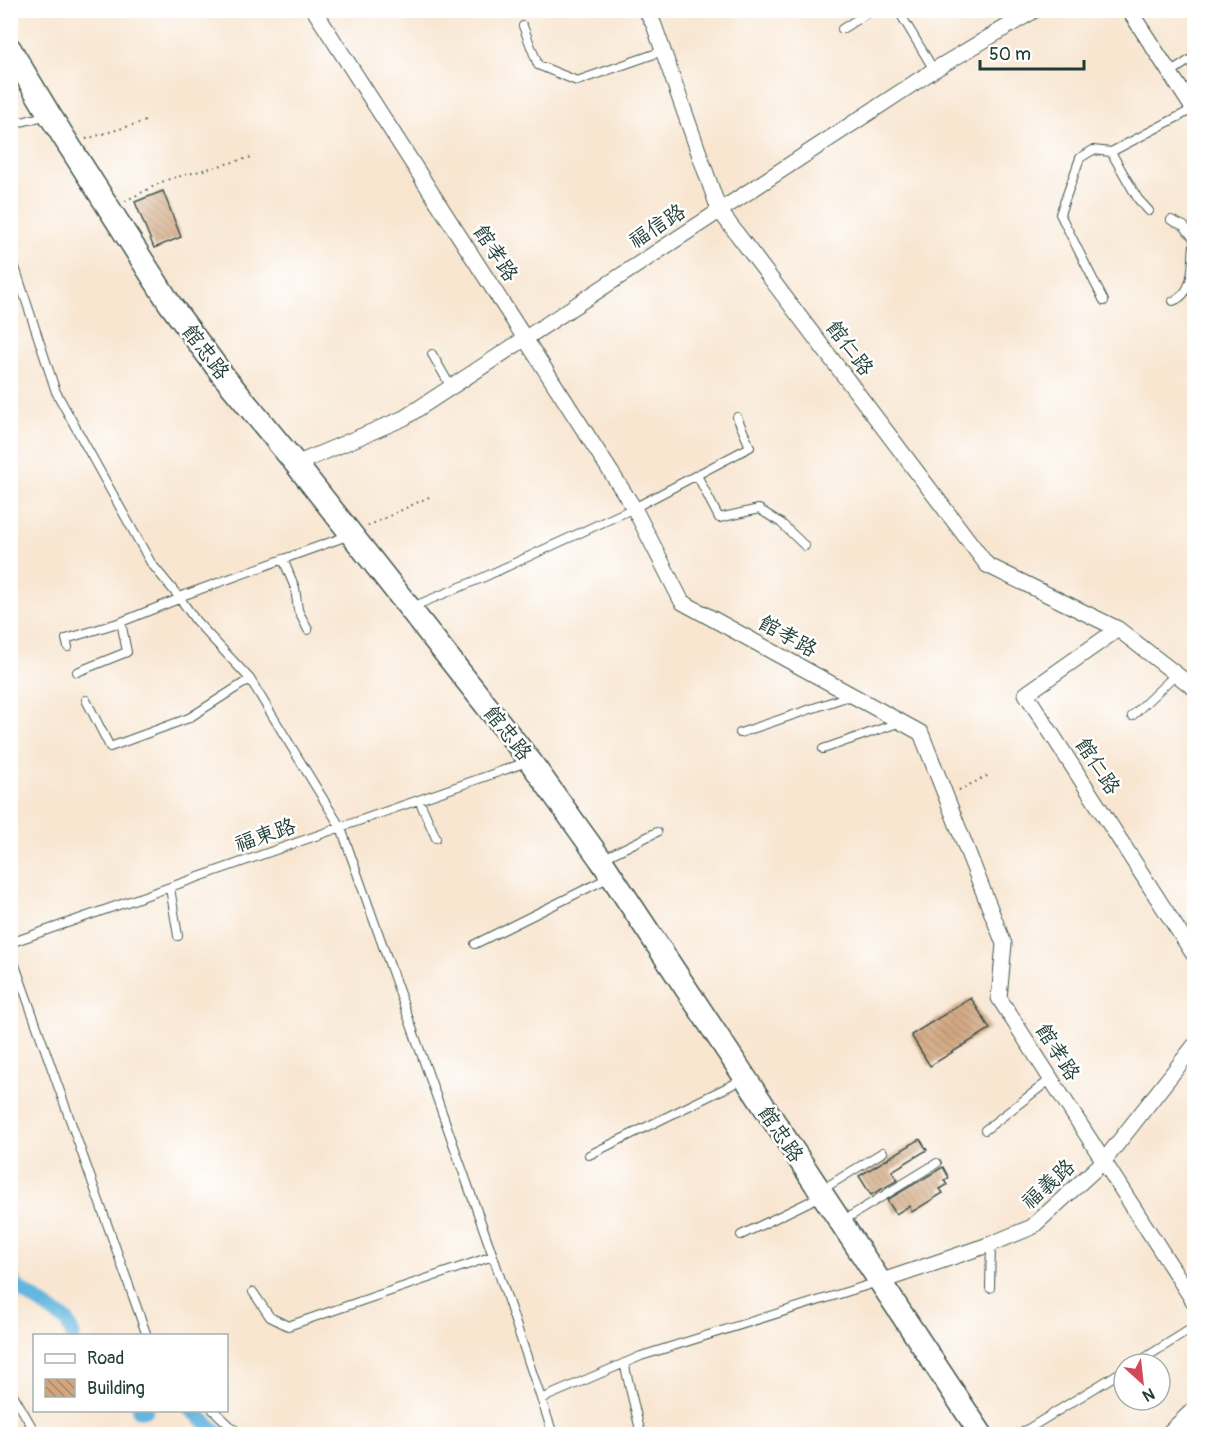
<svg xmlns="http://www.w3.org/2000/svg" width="1205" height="1445" font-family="Pangolin,'LXGW WenKai TC',sans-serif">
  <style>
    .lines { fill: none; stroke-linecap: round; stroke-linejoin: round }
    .canal { stroke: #64b6df; stroke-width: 15 }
    .building { fill: url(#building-back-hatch) }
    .service-casing { stroke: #40564c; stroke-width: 10 }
    .minor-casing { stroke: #40564c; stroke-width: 17 }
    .secondary-casing { stroke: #40564c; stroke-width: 23 }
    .primary-casing { stroke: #40564c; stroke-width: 25 }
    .path { stroke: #40564c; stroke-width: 2; stroke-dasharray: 1.5 4.5; stroke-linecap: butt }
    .service { stroke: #fff; stroke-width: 8 }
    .minor { stroke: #fff; stroke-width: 15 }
    .secondary { stroke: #fff; stroke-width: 21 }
    .primary { stroke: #fff; stroke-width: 22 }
    .labels { text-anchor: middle; stroke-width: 5; stroke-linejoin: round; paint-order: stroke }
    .street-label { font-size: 21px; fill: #1f3d34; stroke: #fff }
  </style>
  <defs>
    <pattern id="building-back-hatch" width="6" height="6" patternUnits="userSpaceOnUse" patternTransform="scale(1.5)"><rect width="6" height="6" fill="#d2a780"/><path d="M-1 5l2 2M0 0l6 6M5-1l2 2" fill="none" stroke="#aa896a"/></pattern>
  </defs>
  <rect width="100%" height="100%" fill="#fff"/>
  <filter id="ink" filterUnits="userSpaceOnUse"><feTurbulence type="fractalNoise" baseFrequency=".0167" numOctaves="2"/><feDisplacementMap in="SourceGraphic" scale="12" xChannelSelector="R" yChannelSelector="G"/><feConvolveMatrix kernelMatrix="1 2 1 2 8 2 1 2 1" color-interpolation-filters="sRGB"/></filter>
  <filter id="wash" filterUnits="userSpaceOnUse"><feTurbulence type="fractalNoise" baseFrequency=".008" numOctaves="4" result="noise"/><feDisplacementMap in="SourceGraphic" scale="24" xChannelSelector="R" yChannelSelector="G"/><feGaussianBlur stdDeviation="1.35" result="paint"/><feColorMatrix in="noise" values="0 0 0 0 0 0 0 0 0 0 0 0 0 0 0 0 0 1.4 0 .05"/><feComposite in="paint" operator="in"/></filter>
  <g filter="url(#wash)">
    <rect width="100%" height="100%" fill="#f8e6d1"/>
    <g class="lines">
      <!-- canal -->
      <path class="canal" d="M10,1278l8,10 49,33 6,15
        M139,1410h7
        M192,1410l27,24"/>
    </g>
    <g id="blocks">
      <!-- building -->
      <path class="building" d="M163,191l18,46 -27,11 -19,-46z
        M971,998l19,31 -60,37 -19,-31z
        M920,1139l7,11 -35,21 6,9 -27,15 -12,-19z
        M943,1167l6,11 -5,2 3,5 -7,4 3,4 -31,19 -3,-6 -13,8 -9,-14z"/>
    </g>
  </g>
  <g filter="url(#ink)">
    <use href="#blocks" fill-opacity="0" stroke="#40564c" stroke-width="1.5"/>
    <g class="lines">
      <!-- service casing -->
      <g class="service-casing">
        <path id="service" d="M898,10l36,60
          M523,26l15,39 39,16 86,-30
          M842,29l30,-19
          M1170,73l24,-16
          M10,125l38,-10
          M1111,152l27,47 11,12
          M1171,220l13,6 10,13
          M10,252l46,140 95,171 28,34 17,24 54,58 91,149 152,428 60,178
          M1104,301l-44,-87 20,-56 13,-8 18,2 82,-43
          M1173,301c22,-8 19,-37 21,-57
          M432,354l19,33
          M697,475l22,43 40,-9 22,14 24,23
          M283,559l12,29 3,22 10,20
          M179,597l171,-62
          M412,607l70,-29 152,-70 116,-61 -13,-30
          M68,647l-2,-8 55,-17 60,-24
          M77,672l50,-20 -6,-30
          M86,700l24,47 79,-29 61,-39
          M1132,716l44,-42
          M740,733l109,-37
          M823,749l78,-27
          M419,800l17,38
          M602,859l55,-27
          M170,888l8,48
          M10,943l517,-181
          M475,944l133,-66
          M10,951l137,385
          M985,1130l66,-51
          M589,1155l155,-76
          M823,1189l60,-37
          M844,1220l93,-57
          M741,1235l80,-39
          M990,1288l1,-44
          M253,1292l17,25 18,9 205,-70
          M624,1363l17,71
          M1135,1364l59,-37
          M10,1389l26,45
          M541,1399l100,-43 237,-74
          M213,1410l26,24
          M1020,1434l104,-64"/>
      </g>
      <!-- minor casing -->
      <g class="minor-casing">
        <path id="minor" d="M314,10l320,498 48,94 239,131 83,211 -5,54 195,304
          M646,10l8,15 65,185 268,355 131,64 76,59
          M1129,10l65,100
          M296,464l108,-46 530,-348 101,-60
          M1118,629l-92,65 168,261
          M879,1282l112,-38 41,-17 71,-65 91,-116"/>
      </g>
      <!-- secondary casing -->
      <g class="secondary-casing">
        <path id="secondary" d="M1172,1434l22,-21"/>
      </g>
      <!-- primary casing -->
      <g class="primary-casing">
        <path id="primary" d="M10,49l39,65 121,190 51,69 75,91 234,297 71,99 380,574"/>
      </g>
      <!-- path -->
      <path class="path" d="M86,139l60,-18
        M125,201l41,-21 86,-23
        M368,526l63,-30
        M959,790l32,-16"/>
      <!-- service -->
      <use href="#service" class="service"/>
      <!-- minor -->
      <use href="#minor" class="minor"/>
      <!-- secondary -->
      <use href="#secondary" class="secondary"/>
      <!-- primary -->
      <use href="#primary" class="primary"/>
    </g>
  </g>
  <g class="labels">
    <!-- street labels -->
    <g class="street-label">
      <text transform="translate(657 226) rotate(-33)" y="7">福信路</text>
      <text transform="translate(496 253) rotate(57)" y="7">館孝路</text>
      <text transform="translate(850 348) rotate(53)" y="7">館仁路</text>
      <text transform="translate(206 352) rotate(53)" y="7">館忠路</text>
      <text transform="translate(788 636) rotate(29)" y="7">館孝路</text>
      <text transform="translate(508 733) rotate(52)" y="7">館忠路</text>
      <text transform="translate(1098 766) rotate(57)" y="7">館仁路</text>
      <text transform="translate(265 835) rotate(-19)" y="7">福東路</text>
      <text transform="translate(1058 1052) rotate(58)" y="7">館孝路</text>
      <text transform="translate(781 1134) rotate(56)" y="7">館忠路</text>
      <text transform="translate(1048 1184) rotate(-42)" y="7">福義路</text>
    </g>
  </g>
  <!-- margin -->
  <rect width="1205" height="1445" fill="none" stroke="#fff" stroke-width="36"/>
  <!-- legend -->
  <rect x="33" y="1334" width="195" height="78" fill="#ffffff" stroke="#a5b1ae" stroke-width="1.5"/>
  <rect x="45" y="1354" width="30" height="9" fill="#ffffff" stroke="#a5b1ae" stroke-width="1.5"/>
  <text x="87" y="1364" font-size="18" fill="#1f3d34">Road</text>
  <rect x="45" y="1379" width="30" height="18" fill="url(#building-back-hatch)" stroke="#a5b1ae" stroke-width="1.5"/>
  <text x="87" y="1394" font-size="18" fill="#1f3d34">Building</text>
  <!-- north arrow -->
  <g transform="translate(1142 1382) rotate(153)"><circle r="28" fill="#ffffff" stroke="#a5b1ae" stroke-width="1.5"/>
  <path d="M0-4.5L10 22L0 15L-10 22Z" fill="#d1495b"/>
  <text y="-9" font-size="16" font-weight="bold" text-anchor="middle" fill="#1f3d34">N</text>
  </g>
  <!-- scale -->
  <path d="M980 60v9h104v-9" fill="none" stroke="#1f3d34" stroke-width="3"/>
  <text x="989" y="60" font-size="18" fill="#1f3d34" stroke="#ffffff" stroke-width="4.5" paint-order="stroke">50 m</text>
</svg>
